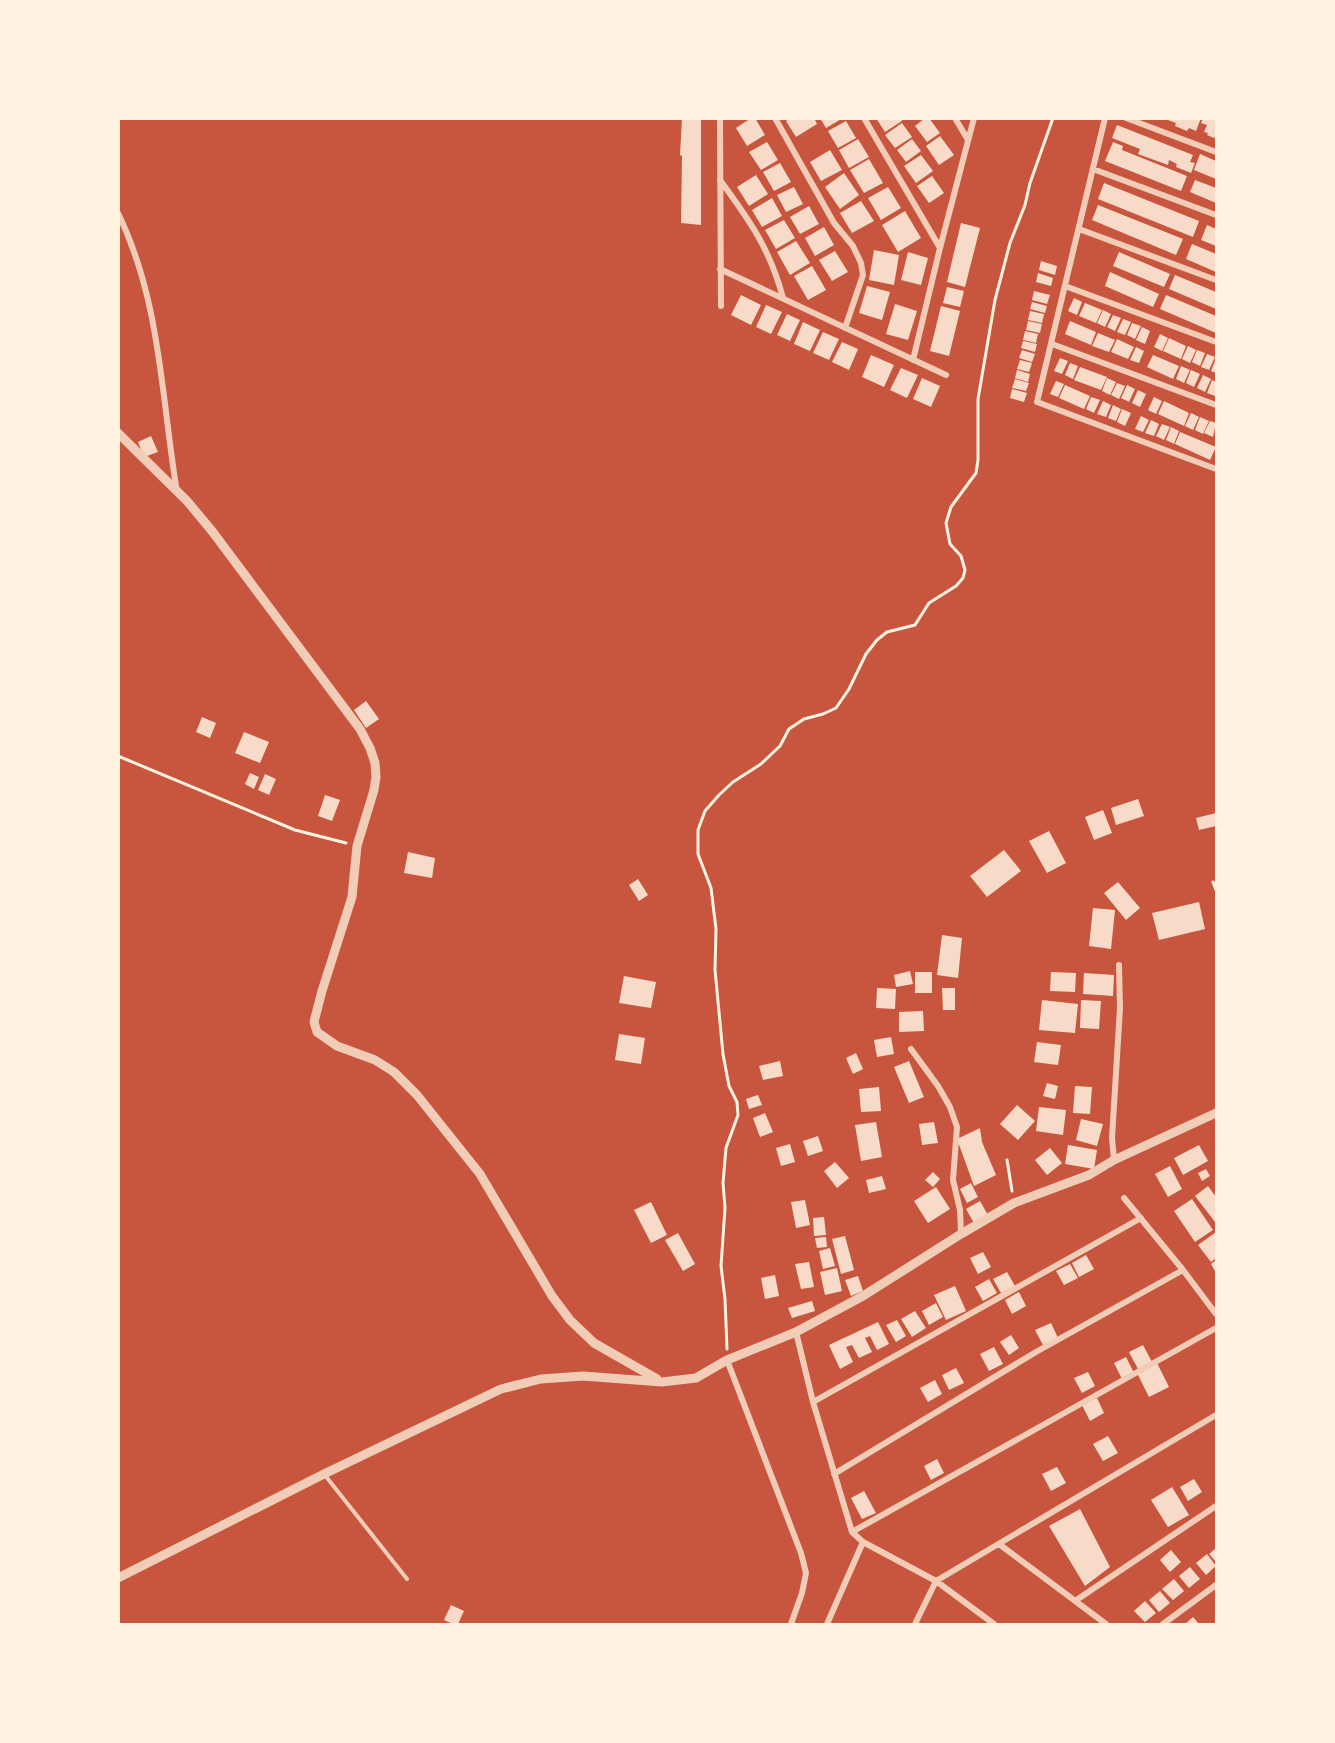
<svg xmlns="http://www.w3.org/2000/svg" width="1335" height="1743" font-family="'IBM Plex Serif',serif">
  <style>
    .building { fill: #f7dbc8 }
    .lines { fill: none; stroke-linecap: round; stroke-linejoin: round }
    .path { stroke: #fff3e0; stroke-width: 3 }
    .service { stroke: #f1ccb7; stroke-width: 4 }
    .minor { stroke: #f1ccb7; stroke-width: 6 }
    .tertiary { stroke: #f1ccb7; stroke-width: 9 }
  </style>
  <rect width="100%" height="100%" fill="#c8553d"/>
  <!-- building -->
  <path class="building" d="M682,118h19v107l-20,-2 1,-67 -2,-1z
    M751,118h4l10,17 -18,11 -11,-18z
    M790,118h24l3,6 -21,13 -10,-16z
    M820,118h23l-17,10z
    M876,118h25l1,3 -17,11z
    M925,118h4l11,15 -13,9 -12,-16z
    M1201,118l-5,13 -7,-3 -2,3 -12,-5 1,-3 -11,-4z
    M1203,118h13v19l-2,1 -7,-3 1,-2 -4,-1 3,-7 -6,-2z
    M846,121l10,17 -18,10 -10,-17z
    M902,123l10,14 -17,11 -10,-13z
    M1117,125l76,30 -3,7 5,1 -4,10 -15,-6 1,-3 -8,-4 -1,5 -30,-11 2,-5 -28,-11z
    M940,136l14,19 -15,10 -13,-19z
    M858,139l11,18 -20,11 -10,-18z
    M912,139l9,12 -15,11 -9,-12z
    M767,142l11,18 -17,10 -12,-18z
    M1113,142l10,4 -1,4 65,26 -6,15 -76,-30z
    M830,150l12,20 -21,11 -11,-19z
    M1200,154l16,7v18l-22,-9z
    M921,155l12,16 -17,12 -12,-17z
    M869,159l14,24 -19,10 -14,-23z
    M780,163l11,19 -17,9 -11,-19z
    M844,173l15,22 -19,14 -15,-22z
    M756,175l12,19 -19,12 -12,-19z
    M932,176l12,17 -15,10 -12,-17z
    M1195,180l21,8v15l-26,-11z
    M1104,183l95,38 -6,16 -95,-38z
    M794,187l9,17 -17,8 -9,-17z
    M888,187l13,21 -20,12 -13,-22z
    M772,198l10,18 -20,11 -10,-17z
    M861,201l13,20 -22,12 -12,-20z
    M1098,205l85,34 -7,16 -84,-35z
    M809,206l10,18 -19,10 -10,-17z
    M905,211l16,27 -23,14 -16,-27z
    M784,220l11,18 -19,11 -11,-19z
    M961,223l19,5 -15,59 -18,-5z
    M1207,225l9,4v17l-15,-6z
    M824,227l10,18 -19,11 -10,-18z
    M796,241l14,22 -20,12 -13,-23z
    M1192,244l24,10v18l-30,-13z
    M874,250l25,5 -5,30 -25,-5z
    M835,251l13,21 -16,9 -13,-21z
    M908,252l20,6 -7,27 -20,-5z
    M1119,252l51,22 -6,13 -51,-21z
    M1041,261l16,5 -2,9 -16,-5z
    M812,266l14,24 -18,10 -14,-24z
    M1110,272l49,22 -6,13 -48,-21z
    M1038,273l15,5 -2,8 -15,-4z
    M1175,275l41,17v17l-47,-20z
    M867,286l23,6 -8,28 -23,-7z
    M947,287l17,4 -4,16 -17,-4z
    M1034,291l16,4 -3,9 -15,-4z
    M741,295l20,10 -10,20 -20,-10z
    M1166,295l50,21v17l-56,-24z
    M1074,298l8,4 -5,13 -9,-4z
    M1032,302l15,4 -2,7 -15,-4z
    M1085,303l17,7 -6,13 -17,-7z
    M895,304l22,7 -9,29 -22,-6z
    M766,305l16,7 -11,22 -15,-7z
    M941,306l19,5 -11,45 -19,-5z
    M1103,310l8,4 -6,13 -8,-4z
    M1030,311l14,3 -2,9 -14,-3z
    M787,314l13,6 -10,21 -13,-6z
    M1113,315l8,3 -6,13 -8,-4z
    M1123,319l8,3 -6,13 -8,-3z
    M1028,321l14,3 -2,9 -14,-3z
    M1070,321l26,11 -5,13 -26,-11z
    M803,322l17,8 -10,21 -16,-7z
    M1132,323l9,3 -6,13 -8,-4z
    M1142,327l8,4 -5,13 -9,-4z
    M1025,331l13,3 -2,9 -13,-3z
    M823,332l16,7 -10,21 -16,-7z
    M1098,333l17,7 -6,12 -17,-6z
    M1160,334l8,4 -6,13 -8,-4z
    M1169,338l17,8 -5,13 -18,-8z
    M1117,339l17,8 -6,12 -17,-7z
    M1023,341l14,3 -2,8 -14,-4z
    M842,342l16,7 -9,21 -17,-8z
    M1188,346l8,4 -6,13 -8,-4z
    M1136,347l8,4 -5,12 -9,-3z
    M1022,350l13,4 -3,8 -13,-4z
    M1197,350l8,3 -5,13 -8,-4z
    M1207,354l8,3 -6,13 -8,-3z
    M871,355l23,10 -10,22 -22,-10z
    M1153,355l26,11 -6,13 -26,-12z
    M1060,358l8,3 -6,13 -8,-3z
    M1216,358v15l-5,-2z
    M1020,360l12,3 -3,9 -12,-3z
    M1070,363l8,3 -5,13 -8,-4z
    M1181,366l9,4 -6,13 -8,-4z
    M1080,367l27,10 -6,13 -27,-10z
    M901,368l17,7 -11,23 -17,-8z
    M1017,370l13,4 -2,8 -13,-4z
    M1191,370l9,4 -6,13 -8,-4z
    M1203,375l8,4 -6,13 -8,-4z
    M922,378l18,8 -9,21 -18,-8z
    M1107,378l9,4 -6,13 -8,-4z
    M1015,379l14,4 -3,8 -14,-3z
    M1212,380l4,2 -1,14 -8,-3z
    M1056,381l8,3 -6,13 -8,-3z
    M1117,383l8,3 -6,13 -8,-4z
    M1065,385l25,11 -6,13 -25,-11z
    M1127,385l8,4 -6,13 -8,-4z
    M1012,389l15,4 -3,9 -14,-4z
    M1138,390l8,4 -6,13 -8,-4z
    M1091,397l9,3 -6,13 -8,-4z
    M1154,397l8,4 -6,13 -8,-4z
    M1103,401l8,4 -5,12 -9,-3z
    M1164,401l25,12 -5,13 -26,-12z
    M1113,405l8,4 -5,12 -8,-3z
    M1122,409l9,4 -6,13 -8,-4z
    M1191,413l8,4 -6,13 -8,-4z
    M1141,416l8,4 -6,12 -8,-3z
    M1200,417l9,4 -6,13 -8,-4z
    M1151,420l8,4 -5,12 -9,-3z
    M1210,421l6,2 -3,14 -9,-4z
    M1162,424l8,3 -6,13 -8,-4z
    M1171,427l8,4 -5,13 -8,-4z
    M1180,432l36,15 -6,13 -35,-16z
    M151,436l7,16 -14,5 -6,-15z
    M366,701l13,18 -13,9 -12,-18z
    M202,717l14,6 -6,15 -14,-6z
    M244,732l25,10 -9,21 -25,-10z
    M250,773l9,4 -5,12 -9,-5z
    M265,774l11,5 -7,16 -11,-5z
    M325,795l15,5 -8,21 -14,-5z
    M1138,799l6,17 -28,9 -5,-17z
    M1103,810l9,23 -18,7 -9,-23z
    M1216,813v13l-17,4 -3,-12z
    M1049,831l17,32 -19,10 -18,-32z
    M1004,850l17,21 -34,26 -17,-21z
    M408,852l27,6 -3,20 -28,-5z
    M638,879l10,16 -9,6 -10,-16z
    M1118,882l22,26 -14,12 -22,-27z
    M1199,902l6,27 -46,11 -7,-27z
    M1093,908l22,2 -4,39 -22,-3z
    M942,935l20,3 -4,40 -21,-3z
    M910,971l3,13 -17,3 -2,-12z
    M915,972h17v21h-17z
    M1051,972l25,1 -1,19 -25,-1z
    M1084,973l30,2 -1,21 -30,-2z
    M624,976l32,6 -5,26 -32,-5z
    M877,988l19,1 -1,20 -19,-1z
    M942,988h13v22h-12z
    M1042,1000l36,4 -3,29 -36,-3z
    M1081,1000l20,1 -2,28 -19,-1z
    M923,1011l1,20 -25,1v-20z
    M619,1034l26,4 -4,26 -26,-4z
    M891,1037l3,17 -17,3 -3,-17z
    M1037,1042l24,3 -3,20 -24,-3z
    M856,1053l7,16 -10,5 -7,-16z
    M780,1061l3,15 -20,4 -4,-14z
    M909,1061l15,36 -15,6 -15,-36z
    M1047,1083l11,3 -3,13 -12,-3z
    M1075,1086l17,1 -2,27 -17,-1z
    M879,1087l2,24 -20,1 -2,-23z
    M758,1095l4,10 -13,4 -3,-10z
    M1017,1105l18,16 -17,19 -18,-16z
    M1039,1107l27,3 -3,25 -27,-4z
    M765,1113l8,19 -13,5 -7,-19z
    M1081,1119l22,5 -6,22 -21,-6z
    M876,1122l6,35 -21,4 -6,-36z
    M934,1122l4,21 -16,2 -3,-21z
    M980,1128l2,14 14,33 -22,11 -17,-47z
    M818,1136l5,15 -15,5 -5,-15z
    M790,1144l5,18 -14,4 -5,-18z
    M1068,1145l29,5 -3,19 -29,-5z
    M1199,1145l9,16 -25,14 -9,-17z
    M1050,1148l12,15 -15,12 -12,-15z
    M835,1162l14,16 -12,10 -13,-17z
    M1170,1166l12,23 -14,8 -13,-23z
    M1206,1169l4,7 -8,5 -4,-8z
    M933,1172l7,7 -7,8 -8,-7z
    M882,1176l4,13 -17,4 -3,-13z
    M971,1183l7,14 -11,6 -7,-14z
    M1208,1186l8,11v24l-1,1 -20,-26z
    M936,1187l14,22 -22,14 -14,-22z
    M1192,1199l21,31 -18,12 -21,-31z
    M805,1200l5,25 -14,3 -5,-26z
    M980,1201l8,14 -14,8 -8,-14z
    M651,1202l16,33 -16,8 -17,-33z
    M824,1217l2,18 -12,1 -1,-18z
    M1216,1232v26l-5,4 -13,-17z
    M678,1233l17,31 -12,7 -18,-31z
    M845,1236l9,34 -13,4 -9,-35z
    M826,1237l1,10 -10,1 -2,-10z
    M830,1248l5,18 -12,3 -4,-18z
    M983,1252l8,15 -13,7 -8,-16z
    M1086,1255l8,14 -15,8 -7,-14z
    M1216,1260v13l-5,-9z
    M809,1262l5,25 -13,2 -6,-25z
    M1070,1264l8,14 -14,7 -8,-14z
    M837,1268l5,23 -17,4 -5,-23z
    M1007,1272l8,14 -14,7 -8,-14z
    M775,1275l4,21 -14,3 -4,-21z
    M858,1276l5,15 -12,5 -6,-16z
    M989,1279l8,14 -14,8 -8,-14z
    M955,1286l11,25 -20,9 -12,-25z
    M1019,1292l7,14 -14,8 -7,-14z
    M812,1301l3,10 -23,7 -4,-10z
    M936,1303l7,14 -14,8 -7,-14z
    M915,1311l11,17 -14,9 -11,-18z
    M897,1320l9,16 -10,6 -10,-17z
    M878,1322l11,22 -12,6 -7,-14 -5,2 7,14 -13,6 -7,-13 -6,2 7,15 -13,7 -11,-24z
    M1051,1323l7,15 -15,7 -8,-15z
    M1011,1335l8,13 -10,7 -9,-13z
    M1143,1345l9,17 -14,7 -9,-17z
    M994,1347l9,17 -14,7 -9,-17z
    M1126,1357l8,16 -12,6 -8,-16z
    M1157,1363l12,24 -20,10 -12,-24z
    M956,1368l8,15 -15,7 -7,-15z
    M1088,1372l7,14 -13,7 -8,-15z
    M935,1380l7,14 -14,8 -8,-14z
    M1097,1398l7,15 -14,8 -8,-16z
    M1108,1436l10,17 -15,8 -10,-17z
    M937,1459l7,14 -13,7 -7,-14z
    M1057,1467l9,16 -15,8 -9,-17z
    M1194,1479l8,13 -14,9 -8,-14z
    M1172,1487l17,28 -21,12 -17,-27z
    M864,1491l12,22 -14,6 -11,-21z
    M1080,1509l30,58 -25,19 -36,-60z
    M1216,1548v14l-7,-8z
    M1171,1550l10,12 -11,10 -10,-12z
    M1207,1554l9,12 -10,9 -10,-12z
    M1190,1567l10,12 -11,9 -10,-12z
    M1174,1579l10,12 -11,9 -11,-11z
    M1160,1591l10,12 -11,9 -10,-12z
    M1145,1601l11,12 -11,9 -11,-11z
    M451,1605l13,6 -6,13h-5l-9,-4z
    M1193,1617l6,7h-14z"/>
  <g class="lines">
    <!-- path -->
    <path class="path" d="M118,756l177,74 51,13
      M1213,882l3,8
      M1007,1160l5,31
      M727,1349l-2,-50 -4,-33 4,-58 -2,-25 3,-35 12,-33 -1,-13 -8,-16 -6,-32 -8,-84 1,-41 -5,-41 -13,-34v-24l7,-19 14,-16 14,-13 28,-18 19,-18 9,-17 15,-10 19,-5 13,-6 13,-19 17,-35 11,-14 10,-8 28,-7 14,-22 27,-17 7,-8 2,-8 -4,-14 -11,-12 -4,-21 5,-16 25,-34 2,-13v-61l17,-99 15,-57 15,-38 5,-22 23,-65"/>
    <!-- service -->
    <path class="service" d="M324,1474l83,105"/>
    <!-- minor -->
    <path class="minor" d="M720,118l1,188
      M775,118l59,105 19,23 8,17 2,12 -18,53
      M864,118l76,130
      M955,118l13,22
      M1105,118l-68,284 179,67
      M1126,118l90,34
      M1093,169l123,46
      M720,180c30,41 50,69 63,118
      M118,213c43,89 43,183 59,279
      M1079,229l137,51
      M720,269l226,106
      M1065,286l151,56
      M1052,344l164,61
      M913,360l27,-112 34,-130
      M911,1049l27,37 12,21 7,20 -4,53 7,30 1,24
      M1114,1160l-2,-22 8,-130 -1,-43
      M1124,1198l59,72 33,44
      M796,1332l17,70 39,130 11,10 73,39 58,43
      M727,1360l74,193 5,20 -4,20 -11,31
      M813,1402l328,-184
      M834,1474l202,-122 147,-82
      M852,1532l364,-204
      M999,1544l107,80
      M1075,1601l141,-95
      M827,1624l36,-82
      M915,1624l21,-43 280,-166
      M1163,1624l53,-39"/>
    <!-- tertiary -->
    <path class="tertiary" d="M118,433l69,68 25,30 148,198 10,19 5,15 1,14 -2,13 -17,56 -5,51 -30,94 -8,31 3,10 20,14 38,14 19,12 23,23 63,79 72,122 18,24 24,23 63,36
      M118,1578l206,-104 177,-85 40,-10 42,-3 79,6 34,-4 31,-18 69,-28 67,-36 98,-62 53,-31 75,-28 25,-15 102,-47"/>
  </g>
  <!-- border -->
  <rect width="1335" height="1743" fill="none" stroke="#fff3e0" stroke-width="240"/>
</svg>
